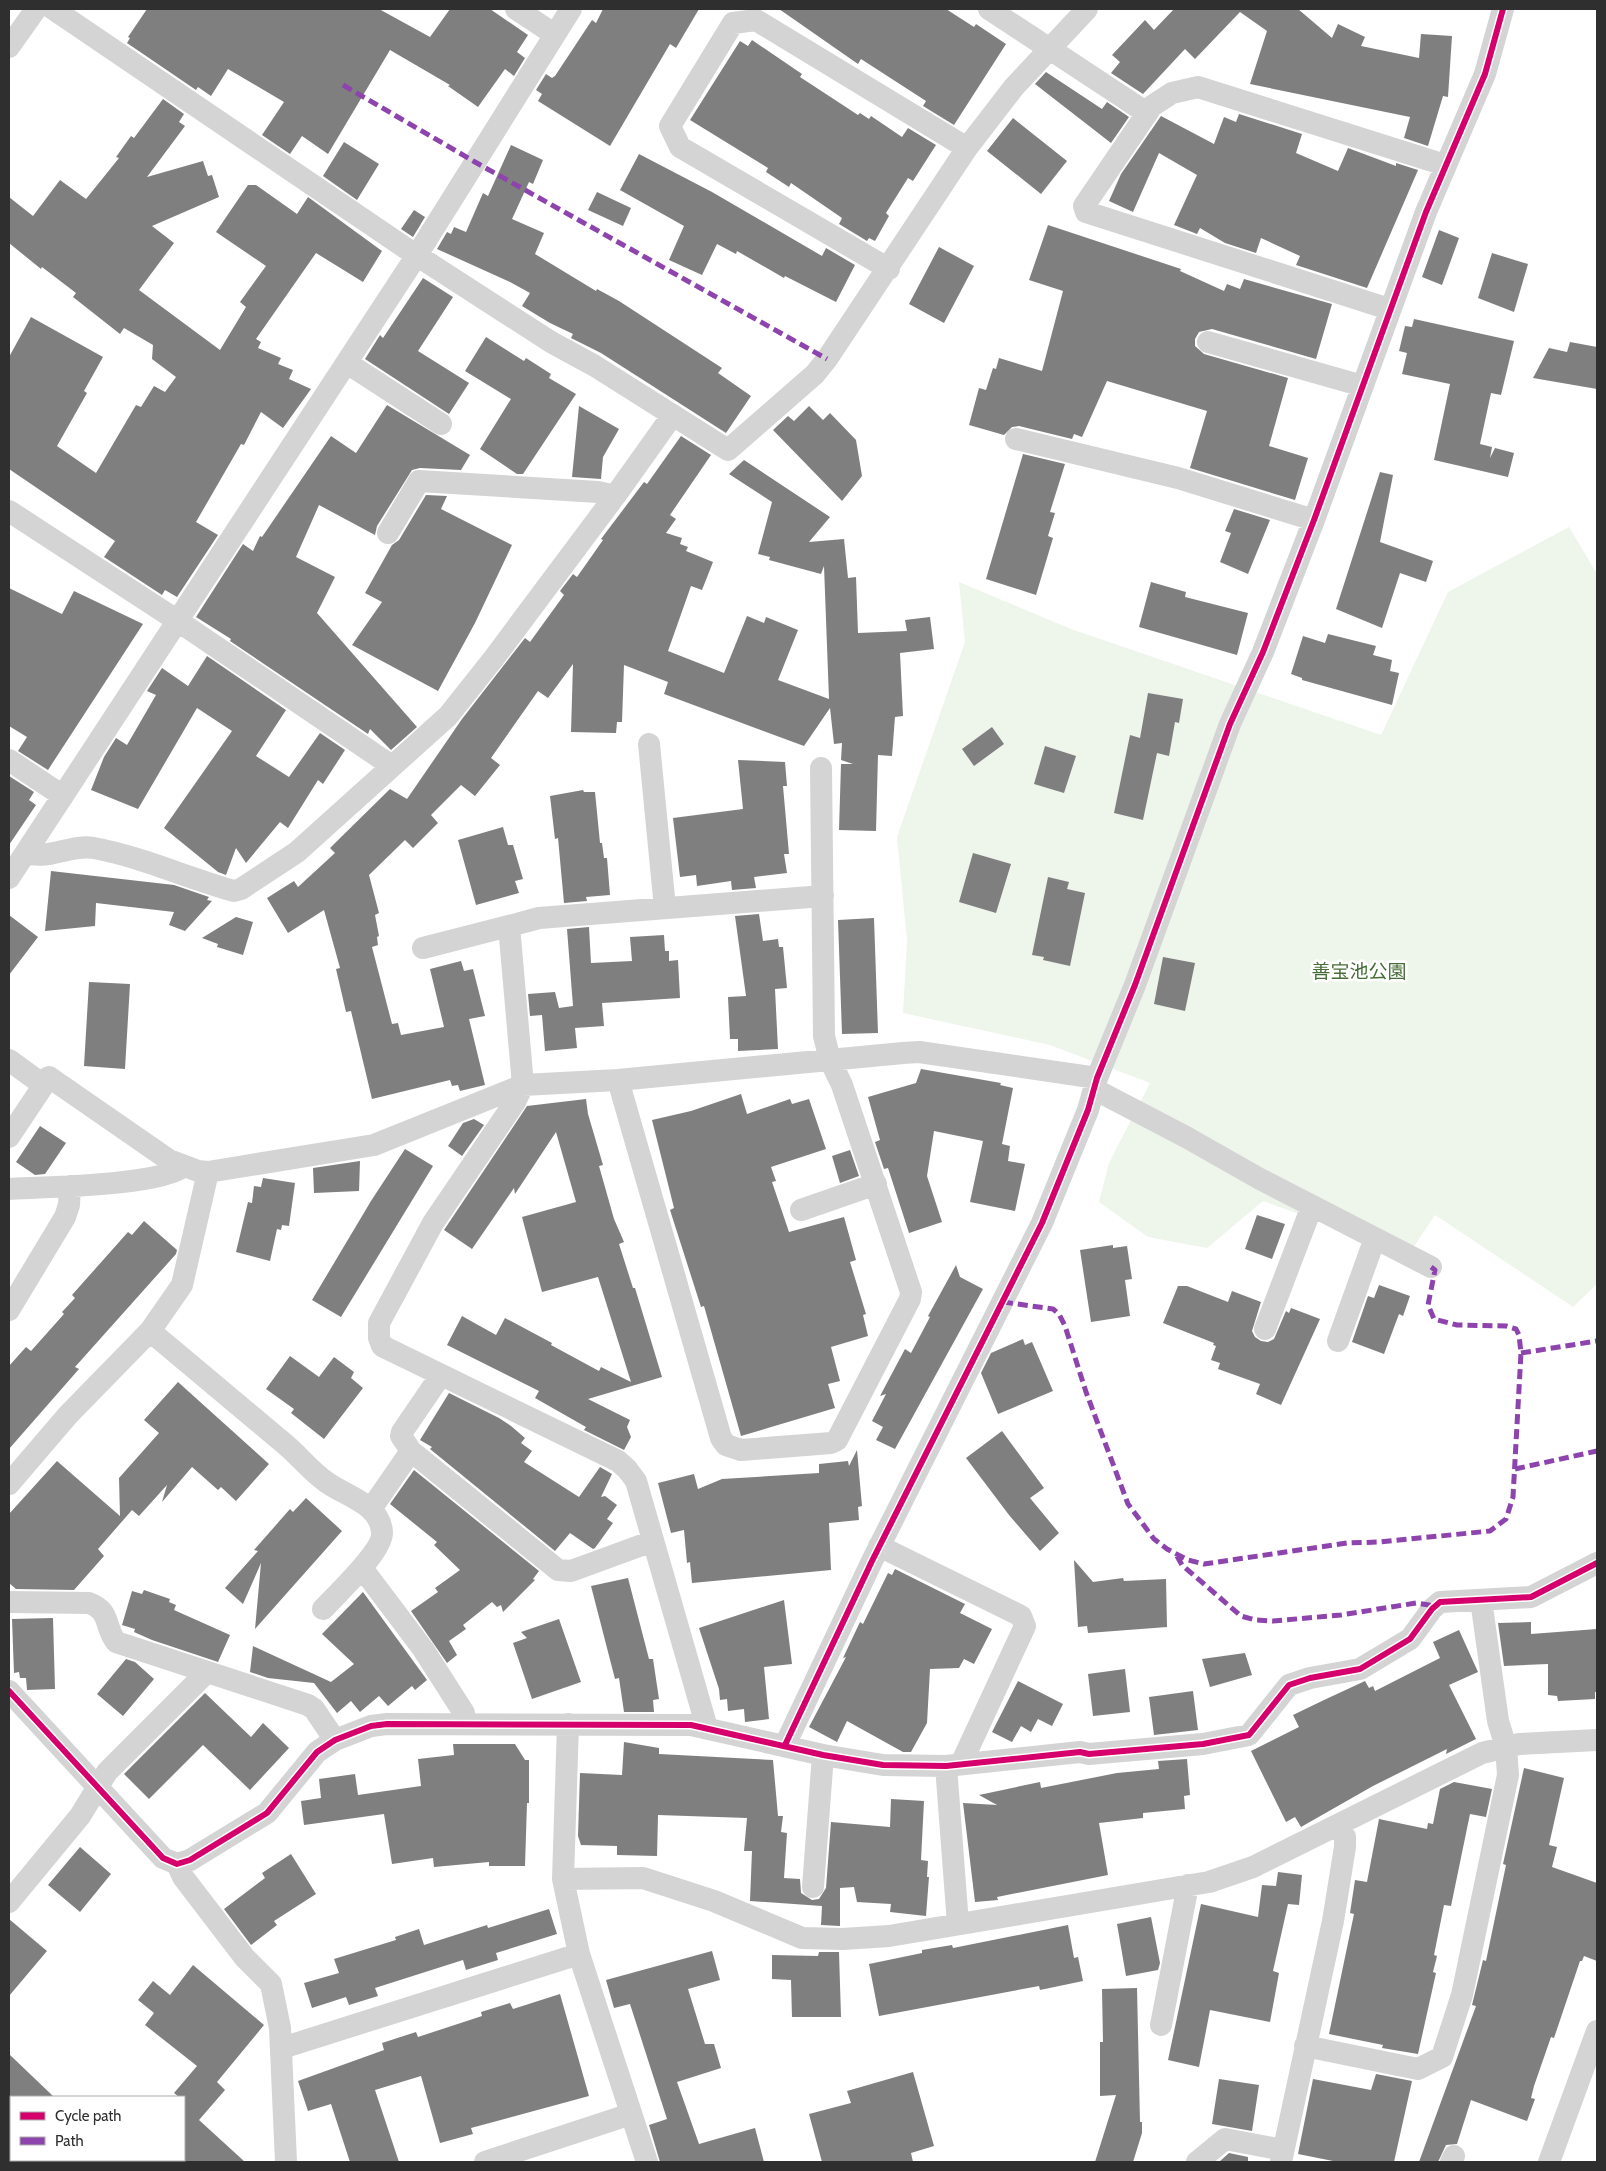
<svg xmlns="http://www.w3.org/2000/svg" width="1606" height="2171" font-family="Cabin,'Noto Sans JP',sans-serif">
  <style>
    .green { fill: #eef5eb }
    .building { fill: #7f7f7f }
    .lines { fill: none; stroke-linecap: round; stroke-linejoin: round }
    .street { stroke: #d4d4d4; stroke-width: 22 }
    .quiet { stroke: #8e44ad; stroke-width: 5; stroke-dasharray: 10 5; stroke-linecap: butt }
    .cycleway-casing { stroke: #fff; stroke-width: 9 }
    .cycleway { stroke: #d6006c; stroke-width: 6 }
    .labels { text-anchor: middle; stroke-width: 5; stroke-linejoin: round; paint-order: stroke }
    .park-label { font-size: 19px; fill: #476e38; stroke: #fff }
  </style>
  <rect width="100%" height="100%" fill="#fff"/>
  <!-- green -->
  <path class="green" d="M1569,527l28,47v710l-24,23 -138,-92 -26,39 -146,-53 -56,47 -59,-11 -49,-35 10,-39 41,-80 -100,-38 -147,-32 4,-72 -10,-104 68,-195 -6,-60 112,47 310,106 67,-143z"/>
  <!-- building -->
  <path class="building" d="M147,9h232l51,28 20,-28h40l38,26 -11,17 8,6 -11,18 -9,-7 -27,38 -30,-21 2,-1 -60,-35 -62,104 -26,-18 -12,18 -28,-19 22,-33 -56,-33 -17,27 -13,-9 -2,3 -69,-47 3,-5 -2,-1z
    M603,9h96l-23,39 -6,-4 -60,102 -72,-45 4,-7 -6,-4 10,-16 6,4 3,-2 37,-56 4,3z
    M779,9h167l28,18 2,-3 30,20 -52,81 -31,-19 3,-5 -65,-42 -3,5z
    M1174,9h124l34,29 6,-14 27,13 -4,9 58,12 2,-24 31,2 -4,61 -5,-1 -15,50 -24,-8 6,-21 -160,-33 17,-53 -27,-19 -45,47 -10,-10 -42,45 -32,-21 9,-11 -8,-7 33,-35 9,10z
    M752,40l50,34 -2,3 58,38 2,-2 9,6 2,-3 31,21 6,-9 28,17 -23,36 -5,-3 -22,35 3,3 -14,25 -6,-3 -2,3 -28,-17 3,-6 -51,-35 -2,4 -23,-15 2,-4 -78,-48 50,-79 8,5z
    M1046,72l56,37 5,-7 22,15 -18,26 -76,-59z
    M163,99l21,15 -5,8 6,4 -38,51 56,-16 5,15 4,-1 7,22 -67,29 22,17 -35,47 81,60 26,-43 -6,-5 26,-36 -50,-34 32,-47h8l41,29 11,-17 74,54 -19,31 -47,-29 -60,86 5,3 -3,6 23,10 -3,6 15,6 -4,9 22,10 -28,39 -22,-16 -17,33 -3,-1 -45,78 22,13 -41,62 -12,-7 -3,5 -58,-38 11,-16 -106,-72v-112l22,-40 72,40 -19,34 3,2 -30,53 39,27 40,-68 5,2 13,-21 11,6 11,-15 -24,-18 1,-14 -29,-17 -4,6 -47,-37 3,-4 -34,-26 -1,2 -32,-26v-46l24,19 27,-36 26,19 33,-41 -3,-1 15,-21 3,2z
    M1239,114l63,20 -6,19 42,18 10,-23 48,18v-3l22,7 -51,118 -71,-23 4,-9 -39,-18 -5,15 -31,-10 -25,-15 -3,6 -23,-9 23,-50 -38,-22 -26,59 -24,-11 12,-27 40,-58 53,28 10,-27 12,5z
    M1013,118l54,43 -26,33 -54,-43z
    M344,142l35,22 -22,36 -34,-24z
    M511,145l32,15 -10,24 -4,-2 -17,37 32,14 -9,21 61,37 1,-2 22,12 103,67 -4,5 33,23 -25,37 -125,-80 -30,-15 2,-4 -23,-11 -28,-17 8,-13 -20,-11 -73,-33 10,-17 4,2 3,-7 12,5 17,-39 5,3z
    M639,154l73,38 110,64 4,-8 29,17 -19,37 -51,-26 -1,2 -47,-27 -1,3 -19,-10 -15,31 -33,-15 15,-34 -64,-36z
    M597,192l34,16 -8,18 -35,-16z
    M414,210l11,7 -12,20 -12,-8z
    M1048,225l133,44 -1,2 44,20 3,-7 13,5 4,-10 88,25 -16,55 -104,-30 -13,3 -4,7v7l9,8 84,24 -19,68 39,12 -13,42 -105,-32 17,-57 -100,-30 -25,56 -8,-3 -2,5 -53,-13 -7,1 -8,8 -35,-10 10,-37 7,2 7,-22 3,1 3,-11 43,13 21,-80 -34,-11z
    M1439,230l20,8 -17,47 -20,-8z
    M939,247l35,19 -30,57 -35,-19z
    M1492,253l36,11 -14,48 -36,-14z
    M423,278l30,19 -35,54 51,32 -20,31 -84,-55 15,-24 3,3z
    M1414,319l100,22 -13,54 -10,-2 -11,51 12,3 -2,11 5,-10 19,5 -6,24 -74,-17 16,-76 -48,-10 5,-21 -8,-2 6,-25 7,1z
    M486,337l38,24 2,-3 25,16 -2,4 27,16 -53,80h-6l-37,-25 31,-50 -46,-28z
    M1570,342l27,5v42l-64,-11 16,-30 18,4z
    M387,405l83,50 -9,15 -41,-2 -8,2 -35,56 -2,9 -56,-30 -23,52 39,20 -18,36 100,114 -26,23 -21,-21 -2,5 -138,-93 1,-2 -35,-22 47,-73 10,7 7,-15 2,1 69,-101 25,17z
    M579,406l40,23 -16,28 -2,22 -29,-2z
    M809,406l14,14 7,-7 26,27 6,36 -20,25 -69,-71 15,-14 6,5z
    M681,436l30,19 -41,60 6,4 -10,14 16,5 -2,6 8,3 -2,4 27,11 -11,28 -11,-4 -23,65 56,22 23,-57 17,7 2,-6 32,13 -20,50 51,19 -5,-133 -3,8 -52,-14 1,-3 -12,-3 14,-52 -43,-28 15,-14 86,57 -21,25 35,-3 4,39 8,-1 2,56 49,-2 -2,-11 25,-3 4,32 -34,4 3,63 -8,1 -3,39 -14,-1 -2,76 -37,-1 2,-66h12l-12,-4 1,-17 -8,1 -4,-36 -26,38 -140,-52 4,-12 -44,-17 -2,57h-5l-1,11 -45,-1 2,-68 -25,34 -10,-7 -47,67 9,7 -25,31 -14,-11 -30,30 7,8 -25,25 -8,-8 -36,35 10,38 -4,2 4,21 -2,1 1,8 -6,2 20,77 6,-1 3,12 43,-8 -14,-58 31,-8 3,10 9,-2 12,47 -16,3 16,66 -25,6 -2,-6 -6,1 -2,-6 -78,19 -21,-88 -5,1 -10,-43 4,-1 -16,-58 -36,23 -21,-35 27,-17 4,6 37,-34 -5,-5 60,-59 17,10 55,-80 63,-81 5,4 34,-47 -4,-4 13,-17 4,3 26,-37 -2,-1 43,-57 3,2z
    M1023,454l42,10 -15,48 5,1 -7,23 5,2 -17,57 -50,-16z
    M1380,472l13,3 -13,67 53,19 -7,21 -26,-9 -18,55 -46,-19z
    M426,495l21,1 -6,13 71,36 -37,78 -37,68 -86,-46 30,-43 -17,-9 27,-48 7,-5z
    M1234,509l36,11 -22,54 -28,-12 11,-29 -6,-2z
    M1151,582l35,10 -1,5 63,16 -11,42 -98,-28z
    M9,588l53,26 12,-23 69,33 -95,146 -30,-19 9,-14 -18,-11z
    M1328,634l48,12 -3,9 19,5 -2,11 9,2 -7,32 -90,-25v-2l-11,-4 12,-38 22,7z
    M207,656l79,54 -30,46 33,21 31,-44 25,17 -22,34 -5,-4 -30,48 -8,-6 -34,41 -10,-15 -10,27 -8,-3 -54,-44 68,-97 -35,-23 -59,101 -47,-19 13,-33 12,-19 11,7 29,-50 -9,-4 15,-23 26,18z
    M1148,693l35,6 -4,24 -4,-1 -6,34 -12,-3 -14,67 -29,-7 16,-78 10,3z
    M992,727l12,17 -30,22 -12,-17z
    M1045,746l31,10 -12,37 -30,-9z
    M738,760l47,2 2,24h-4l6,68h-5l3,19 -33,4 2,11 -24,2 -1,-9 -34,5 -1,-11 -16,2 -7,-59 70,-9z
    M9,776l25,16 -5,8 7,5 -27,40z
    M583,790l1,2h11l5,51h2l2,15h3l3,37 -24,2 1,4 -23,2 -6,-65 -3,1 -5,-43z
    M503,827l5,18h5l10,34 -8,2 4,12 -43,12 -18,-65z
    M973,853l38,11 -15,49 -37,-11z
    M51,871l123,14 35,12 -2,3 5,1 -27,30 -16,-6 5,-13 -78,-9 -1,23 -50,5z
    M1048,877l21,5 -2,7 18,4 -15,73 -27,-6 1,-3 -12,-2z
    M759,914l4,27 15,-2 1,8h4l4,41 -12,1 3,60 -40,2v-12h-8l-2,-42 18,-1 -11,-80z
    M9,915l29,22 -29,38z
    M236,917l17,5 -10,33 -26,-8 1,-3 -16,-6z
    M874,918l4,115 -36,1 -4,-114z
    M589,927l2,36 41,-2 -2,-24 34,-2 1,16h4v10l9,-1 2,38 -78,5 2,23 -29,2 2,20 -32,3 -3,-36 -12,1 -2,-22 27,-2 4,16 14,-2 -6,-77z
    M1163,957l32,6 -10,48 -31,-7z
    M89,982l41,2 -5,85 -41,-3z
    M921,1069l80,14 -1,2 13,3 -11,56 8,2 -2,15 17,3 -10,47 -45,-9 13,-61 -49,-10 -7,45 15,46 -33,11 -21,-65 -4,1 -9,-27 5,-2 -12,-43 48,-14z
    M741,1094l6,20 43,-15 2,5 17,-5 17,50 -55,18 5,14 -4,1 17,50 55,-15 12,43 -6,2 16,52 -3,1 5,21 -37,11 9,34 -12,3 7,24 -94,28 -37,-130 -3,1 -31,-97 4,-2 -22,-88 39,-9z
    M586,1099l2,15 15,51 -4,1 15,53 10,23 -5,2 14,44h2l27,89 -74,22 42,21 -3,7 4,10 -7,13 -40,-20 2,-3 -51,-29 4,-7 -92,-46 15,-29 34,19 9,-17 47,25 -1,2 48,26 2,-4 30,15 -33,-105 -56,15 -20,-75 54,-15 -20,-70 -41,62 -1,-6 -42,61 -28,-19 83,-124z
    M474,1119l10,6 -22,31 -14,-10 15,-23z
    M40,1126l26,17 -21,31 -10,1 -19,-13z
    M405,1149l28,17 -92,151 -29,-17 59,-99z
    M850,1150l9,26 -19,7 -8,-27z
    M360,1161l-1,30 -45,2 -1,-25z
    M263,1178l32,5 -6,43 -7,-1 -1,5 -4,-1 -7,32 -34,-9 12,-50 4,1 2,-17 7,1z
    M1257,1215l28,9 -13,35 -27,-10z
    M144,1221l33,29 -1,4 -101,113 4,2 -70,80v-83l17,-19 5,4 33,-37 -2,-2 13,-14 -3,-3 56,-63 4,3z
    M1113,1245v3l14,-2 5,33 -7,1 5,36 -39,6 -11,-72z
    M956,1265l4,12 23,12 -88,160 -19,-9 7,-13 -11,-6 14,-27 -6,2 25,-47 6,4 19,-36 -2,-1z
    M1379,1285l31,11 -7,20 -4,-2 -15,40 -32,-12 16,-46 6,2z
    M1178,1286h9l41,16 4,-11 29,11 -9,29 3,6 6,4 7,1 6,-3 12,-28 3,2 2,-5 29,11 -39,86 -25,-11 4,-10 -42,-15 2,-6 -9,-3 5,-14 -3,-1 1,-2 -51,-20z
    M1023,1339l2,6 7,-3 21,49 -55,23 -17,-41 10,-20z
    M290,1356l29,21 15,-20 20,15 -3,6 12,10 -39,51 -33,-26 3,-4 -28,-20z
    M178,1382l91,82 -33,37 -15,-14 -3,3 -26,-23 -30,35 5,-17 -28,31 -7,-6 -34,39 6,7 -30,34 -58,-1 -7,-6v-69l48,-53 63,55 -1,-38 40,-45 -15,-13z
    M449,1393l50,25 12,8 14,12 -4,5 11,8 -8,11 55,35 21,-30 12,7 -11,23 4,-1 12,9 -10,14 6,4 -18,25 -2,1 -23,-16 -15,18 -125,-102 2,-2 -12,-7z
    M1002,1431l42,57 -14,10 29,35 -19,18 -31,-36 -43,-57z
    M857,1450l5,56 -4,1 1,13 -30,3 2,47 -139,13 -2,-21 -3,1 -3,-33 -13,3 -13,-50 36,-9 4,15 24,-10 97,-6v-9l29,-3 1,5z
    M414,1470l125,101 -6,8 2,1 -32,32 -2,-7 -4,2 -5,-5 -29,23 3,4 -17,12 8,14 -10,8 -36,-52 27,-19 -3,-4 25,-18 -26,-25 3,-3 -47,-38z
    M306,1498l36,33 -87,98 6,-66 -18,41 -18,-16 33,-37 -4,-1 36,-41 3,3z
    M1074,1560l19,22 30,-4 1,3 42,-2 1,48 -79,6 -1,-7 -9,1z
    M895,1569l70,35 -5,9 32,16 -18,35 -10,-5 -5,9 -29,1 -3,54 -16,29h-8l-56,-31 -10,21 -28,-15 37,-70 -3,1 17,-36 3,2 25,-51 4,2z
    M628,1578l21,81h4l6,40 -6,1 1,12h-30l-5,-34 -4,1 -24,-93z
    M144,1590l26,9 -1,3 7,3 -2,5 56,25 -12,27 -66,-22 -18,-8 1,-3 -13,-4 10,-34 10,3z
    M363,1592l64,88 -12,10 -3,-4 -24,20 -9,-10 -19,16 -9,-11 -14,12 -23,-30 -46,-5 -18,-6 3,-26 78,36 23,-18 -32,-30z
    M784,1600l8,64 -28,3 5,52 -24,3 -1,-13 -16,2 -1,-12 -7,1 -1,-11 -20,-61z
    M53,1618l2,71 -28,1 -1,-12h-6l-1,-6 -5,1 -2,-54z
    M559,1619l22,63 -49,17 -19,-56 14,-5 -6,-6z
    M1531,1622v12l66,-5v63h-2v7l-37,2 -1,-5 -9,-1v-31l-44,2 -6,-43z
    M1459,1630l19,42 -29,13 27,54 -30,15 1,-5 -74,37 -72,41 -6,-10 -9,5 -35,-71 48,-24 -6,-12 31,-15 41,-19 4,7 4,-2 2,5 65,-33 -7,-16z
    M1245,1653l7,22 -42,12 -8,-28z
    M126,1659l9,3 19,17 -31,37 -26,-22z
    M1125,1669l5,43 -37,4 -5,-42z
    M1018,1681l45,23 -11,22 -14,-7 -7,13 -10,-6 -9,16 -20,-10z
    M1193,1691l5,39 -44,5 -5,-38z
    M205,1693l46,44 12,-14 26,25 -39,42 -47,-45 -54,54 -25,-25z
    M624,1742l35,6v6l114,6 5,56h5l-2,16 6,1 -3,45 16,1 1,14 11,7 7,-1 7,-11 5,-66 59,5 1,-28 33,2 -3,59 7,1 -1,16h2l-3,39 -36,-4 1,-8 -34,-2 -3,-15 -14,1v38l-19,-1 1,-19 -72,-5 2,-50h-8l3,-33 -89,-3 -1,41 -40,-1v-9l-36,-1 -3,-9 2,-63 42,2z
    M453,1744h62l10,16h4v43h-2l-2,63h-36v-4l-55,5 -1,-9 -41,6 -8,-50 -80,11 -3,-24 20,-3 -2,-19 36,-5 3,21 63,-9 -3,-27 36,-4z
    M1187,1759l3,36 -6,1 1,13 -42,4v5l-44,5 9,52 -111,22 1,3 -23,2 -12,-99 34,2 -18,-10 61,-13 1,6 76,-15 42,-4 -1,-8z
    M1524,1768l40,10 -15,67 8,2 -5,20 45,16v78l-13,-5 -2,5h-2l-26,77 -3,-1 -17,49 -3,12 4,1 -8,22 -56,-21 -14,44 -11,1 -8,17h-19l57,-156 -4,-1 11,-45 3,1 20,-96 -3,-1z
    M1454,1782l38,7 -6,28 -16,-3 -19,92 -7,-1 -10,50 3,1 -4,16 3,1 -18,81 -36,-6 1,-3 -54,-11 25,-120 -4,-1 5,-33 12,2 12,-63 48,10 1,-6 5,1 7,-35z
    M80,1847l31,27 -31,38 -32,-27z
    M291,1854l25,40 -42,27 3,4 -26,20 -27,-36 41,-31 -3,-5z
    M1278,1872l24,3 -3,30 -11,-1 -15,67 6,2 -9,49 -60,-12 -11,57 -31,-7 33,-156 57,13 4,-32 14,1z
    M549,1909l8,25 -61,19 2,7 -32,10 -3,-10 -88,28 3,8 -29,9 -3,-8 -34,11 -8,-25 35,-10 -5,-14 62,-19 -1,-3 24,-8 5,16 63,-20 1,3z
    M1151,1917l9,46 -2,7 -32,6 -9,-52z
    M9,1919l38,32 -38,45z
    M1068,1925l6,33 4,-1 5,24 -43,9 -1,-4 -160,30 -10,-52 53,-11v-3l30,-5 1,3z
    M712,1951l8,29 -32,9 17,55h9l7,24 -44,14 22,62 56,-16 9,34h-104l-11,-37 18,-6 -37,-115 -16,4 -8,-28z
    M819,1952h20l2,65h-49l-1,-37 -19,-1v-24l46,1z
    M193,1965l71,60 -47,57 8,8 -26,30 46,42h-61v-65h-5l-5,-4 23,-27 -52,-41 9,-12 -16,-13 15,-19 17,14z
    M1137,1988l3,134h2v11l-9,29h-38l21,-67 -16,1v-54h3l-1,-53z
    M560,1994l29,102 -118,32 2,6 -33,9 -19,-67 -46,14 24,72h-49l-19,-58 -23,7 -10,-30 86,-31 -2,-7 34,-11 2,5 64,-21 -1,-4 29,-9 3,6z
    M9,2054l45,43h-43v11h-2z
    M913,2072l21,74 -23,7 2,9h-91l-13,-48 42,-11 -4,-12z
    M1376,2074l36,7 -18,81h-56l-40,-8 15,-75 58,11z
    M1219,2079l40,6 -7,46 -40,-7z
    M1229,2153l19,4v5h-29z"/>
  <g class="lines">
    <!-- street -->
    <path class="street" d="M53,9l357,242 141,91 44,24 133,84 87,-76 12,-15 140,-211 47,-61 73,-78
      M516,9l38,25
      M989,9l158,104
      M9,47l27,-38
      M889,269l-209,-122 -10,-21 63,-103 23,-3 211,128
      M1389,309l-303,-97 -2,-6 68,-100 20,-13 26,-6 247,78
      M1208,342l155,44
      M347,363l94,61
      M1016,439l162,39 136,42
      M9,511l169,110 214,145
      M388,533l31,-52 179,11 17,4
      M649,744l16,164
      M9,760l54,36
      M26,853c24,7 45,-9 68,-5 48,9 93,30 140,43l7,-2 56,-37 151,-136 46,-58 121,-162 57,-80
      M9,878l408,-623 154,-246
      M423,948l86,-22
      M9,1060l33,24
      M618,1080l103,358 5,7 15,5 90,-7 6,-3 73,-141 1,-7 -69,-207 -12,-25 -6,-24 -3,-268
      M1094,1089l92,48 74,42 171,88
      M9,1137l40,-60 120,83 29,11 10,1 166,-27 149,-60 95,-5 285,-27 16,-1 178,26
      M9,1189c35,-2 151,-3 175,-23
      M801,1210l75,-26
      M9,1310l56,-93 4,-12 1,-19
      M1265,1329l47,-123
      M150,1331c45,38 91,76 136,114 13,11 25,26 39,36 19,15 55,22 57,51 2,18 -46,63 -59,77
      M1338,1341l37,-103
      M411,1451l147,119 13,1 82,-30
      M9,1484l59,-69 82,-84 32,-46 26,-113
      M371,1509l40,-58 -10,-15 1,-4 39,-57
      M879,1546l142,70 4,10 -64,138
      M362,1568l61,81 41,64 1,11
      M9,1602l80,1c22,8 15,23 27,39l192,63 6,4 21,31
      M9,1691l154,167 14,6 13,-4 77,-47 50,-61 18,-12 36,-14 16,-2 304,1 132,30 60,10 63,1 134,-14 9,2 114,-10 46,-9 40,-50 21,-7 50,-9 50,-30 22,-30 8,-7 91,-5 66,-34
      M568,1724l-5,155 16,75 68,208
      M707,1728l-71,-247 -9,-12 -9,-8 -236,-115 -3,-8v-15l54,-100 82,-121 8,-17 -14,-159 30,-8 284,-22
      M785,1745l87,-184 170,-338 46,-113 9,-32 38,-93 95,-261 33,-72 51,-132 112,-308 59,-138 18,-65
      M946,1766l12,158
      M177,1864l6,13 62,81 26,26 9,44 6,134
      M563,1879l80,-1 71,23 88,37 41,1 46,-3 320,-54 44,-15 229,-114 37,-9 78,-4
      M813,1887l10,-132
      M9,1902l71,-86 27,-44 100,-100
      M1161,2025l27,-140
      M1305,2046l113,23 24,-12 20,-62 46,-220 -2,-28 -8,-26 -17,-121
      M282,2048l297,-94
      M9,2121l2,3
      M52,2160l2,2
      M485,2162l146,-48
      M1197,2162l28,-23 58,11
      M1281,2162l52,-241 12,-74v-10l-6,-12
      M1451,2162l3,-6
      M1549,2162l48,-131"/>
    <!-- quiet -->
    <path class="quiet" d="M343,85l132,77 352,197
      M1003,1302l50,7 6,5 6,12 21,66 42,112 26,35 13,10 21,11 16,4 143,-21 33,-1 110,-11 16,-12 7,-22 8,-144 -2,-18 -3,-6 -10,-3 -49,-1 -23,-6 -6,-14 7,-35 -4,-3
      M1521,1353l76,-12
      M1515,1469l82,-18
      M1177,1556l5,9 59,51 14,4 18,1 68,-6 75,-12 13,2 3,4"/>
    <!-- cycleway casing -->
    <g class="cycleway-casing">
      <path id="cycleway" d="M9,1691l154,167 14,6 13,-4 77,-47 50,-61 18,-12 36,-14 16,-2 304,1 132,30 60,10 63,1 134,-14 9,2 114,-10 46,-9 40,-50 21,-7 50,-9 50,-30 22,-30 8,-7 91,-5 66,-34
        M785,1745l87,-184 170,-338 46,-113 9,-32 38,-93 95,-261 33,-72 51,-132 112,-308 59,-138 18,-65"/>
    </g>
    <!-- cycleway -->
    <use href="#cycleway" class="cycleway"/>
  </g>
  <g class="labels">
    <!-- park labels -->
    <g class="park-label">
      <text x="1359" y="978">善宝池公園</text>
    </g>
  </g>
  <!-- border -->
  <rect width="1606" height="2171" fill="none" stroke="#2f2f2f" stroke-width="20"/>
  <!-- legend -->
  <rect x="10" y="2096" width="175" height="65" fill="#ffffff" stroke="#acacac"/>
  <rect x="20" y="2112" width="25" height="8" fill="#d6006c" stroke="#acacac"/>
  <text x="55" y="2121" font-size="15" fill="#2f2f2f">Cycle path</text>
  <rect x="20" y="2137" width="25" height="8" fill="#8e44ad" stroke="#acacac"/>
  <text x="55" y="2146" font-size="15" fill="#2f2f2f">Path</text>
</svg>
